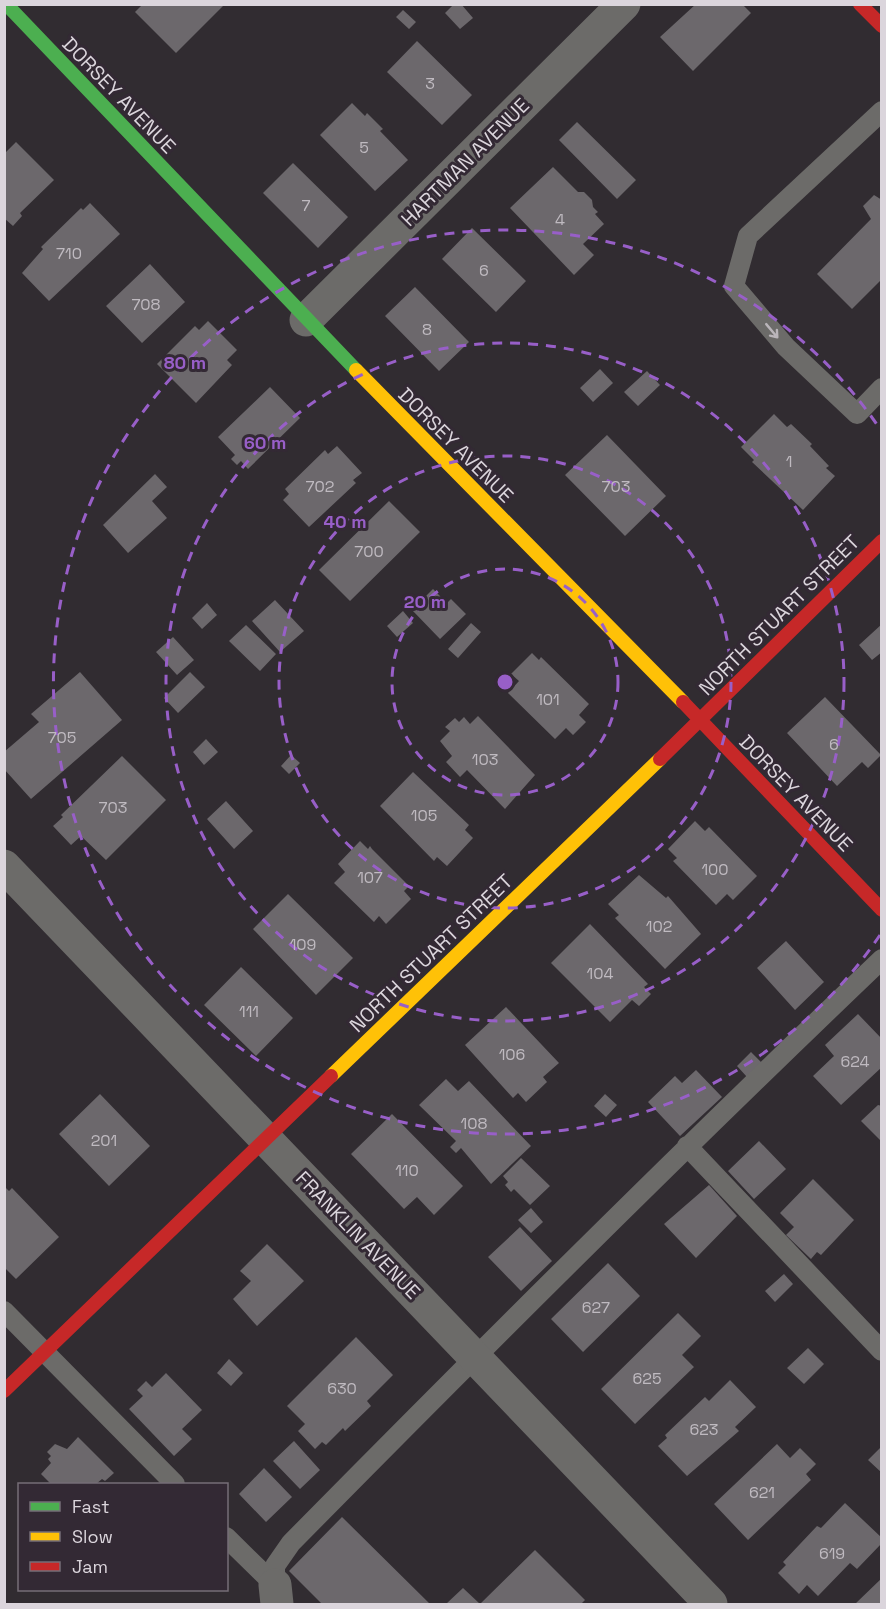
<svg xmlns="http://www.w3.org/2000/svg" width="886" height="1609" font-family="'Space Grotesk',sans-serif">
  <style>
    .building { fill: #6c686c }
    .lines { fill: none; stroke-linecap: round; stroke-linejoin: round }
    .lane { stroke: #6c6b69; stroke-width: 20 }
    .street { stroke: #6c6b69; stroke-width: 33 }
    .fast { stroke: #4caf50; stroke-width: 14 }
    .slow { stroke: #ffc107; stroke-width: 14 }
    .jam { stroke: #c62828; stroke-width: 14 }
    .oneway { stroke: #bab5ba }
    .ring { fill: none; stroke: #985fc8; stroke-width: 3; stroke-dasharray: 10 8 }
    .labels { text-anchor: middle; stroke-width: 6; stroke-linejoin: round; paint-order: stroke }
    .number-label { font-size: 16px; fill: #bfbac0 }
    .street-label { font-size: 20px; fill: #dbd5dc; stroke: #332934 }
    .centre { fill: #985fc8; stroke: #332934; stroke-width: 3 }
    .ring-label { font-size: 18px; text-anchor: middle; font-weight: bold; fill: #985fc8; stroke: #332934; stroke-width: 6; stroke-linejoin: round; paint-order: stroke }
  </style>
  <rect width="100%" height="100%" fill="#312c31"/>
  <!-- building -->
  <path class="building" d="M143,4h82l-49,49 -41,-41z
    M454,4h7l12,14 -13,11 -15,-16z
    M696,4h46l9,9 -58,58 -33,-34z
    M403,10l13,12 -7,7 -13,-12z
    M417,41l55,54 -30,30 -55,-53z
    M352,103l13,13 2,-3 16,16 -3,2 28,29 -33,31 -55,-56z
    M577,122l59,58 -19,19 -58,-59z
    M16,142l38,38 -34,33 2,3 -9,10 -9,-8v-64z
    M293,163l55,54 -30,31 -55,-55z
    M553,167l25,25h6l8,8 1,7 5,5 -3,2 9,10 -21,20 11,11 -20,20 -64,-67z
    M874,195l8,5v79l-30,30 -35,-35 54,-55 -8,-13z
    M90,203l30,31 -71,67 -27,-28 21,-24 -2,-2 40,-39 2,2z
    M472,228l54,53 -30,31 -54,-53z
    M150,264l35,38 -43,41 -36,-37z
    M415,287l54,55 -30,29 -54,-55z
    M208,321l29,29 -10,10 5,5 -36,38 -39,-39 38,-38 4,4z
    M600,369l13,14 -20,19 -13,-14z
    M647,371l13,14 -22,21 -14,-14z
    M270,387l30,31 -52,51 -7,-8 -4,4 -6,-6 4,-4 -17,-18z
    M774,414l13,13 4,-3 21,20 -2,2 19,20 -3,2 9,8 -32,34 -51,-48 2,-2 -13,-13z
    M607,435l59,61 -41,40 -60,-61z
    M337,446l25,27 -9,7 3,3 -47,44 -26,-27 6,-6 -4,-5 40,-39 3,4z
    M155,474l12,13 -15,14 15,17 -39,35 -25,-28z
    M389,501l31,31 -70,69 -31,-31z
    M433,589l14,14 4,-4 15,15 -26,25 -28,-29z
    M275,600l29,31 -24,21 -28,-31z
    M207,603l10,12 -15,14 -10,-11z
    M403,611l10,12 -16,14 -10,-11z
    M471,623l10,9 -23,26 -10,-9z
    M882,624v28l-10,8 -13,-15z
    M246,625l30,29 -16,17 -31,-30z
    M173,637l21,23 -17,15 -21,-23z
    M532,653l7,7 2,-3 48,47 -10,11 7,7 -13,13 -7,-7 -11,11 -47,-46 11,-12 -8,-7z
    M80,672l42,48 -91,79 -27,-30v-17l35,-30 -8,-8z
    M190,672l15,15 -27,26 -14,-15z
    M825,697l56,58 -13,13 -6,-6 -25,24 -50,-53z
    M478,716l57,59 -30,34 -38,-39 -7,7 -14,-15 6,-6 -12,-15 10,-10 -5,-4 10,-9 4,4 5,-5 6,7z
    M206,739l12,13 -14,13 -11,-13z
    M291,755l9,8 -11,11 -8,-8z
    M122,756l44,44 -60,60 -25,-24 -10,9 -18,-19 10,-9 -2,-2z
    M413,772l56,53 -4,5 8,8 -26,28 -10,-9 -3,4 -54,-55z
    M226,801l27,30 -19,18 -27,-30z
    M695,821l10,10 4,-4 48,49 -24,24 -6,-6 -11,11 -43,-44 4,-3 -9,-9z
    M360,841l8,8 2,-3 2,3 37,37 -5,5 7,8 -25,25 -7,-8 -5,6 -40,-39 11,-11 -7,-8z
    M639,875l27,23 2,-2 33,38 -36,35 -50,-51 4,-3 -11,-11z
    M288,894l65,64 -37,37 -63,-66z
    M590,924l58,60 -4,3 7,7 -12,12 -7,-6 -22,22 -59,-59z
    M786,941l38,41 -29,28 -38,-42z
    M241,967l52,51 -37,38 -52,-51z
    M506,1007l53,56 -16,14 4,5 -21,20 -8,-9 -5,5 -48,-53z
    M858,1014l24,25v28l-41,38 -28,-29 21,-20 -9,-11z
    M751,1052l11,11 -15,14 -10,-11z
    M696,1070l26,27 -42,39 -32,-34 27,-26 7,7z
    M446,1079l12,12 11,-10 62,65 -40,38 -30,-36 -5,5 -6,-6 6,-6 -37,-36z
    M100,1094l50,52 -41,40 -50,-52z
    M605,1094l12,11 -11,12 -12,-11z
    M878,1105l4,1v36l-21,-21z
    M392,1114l71,72 -29,29 -17,-18 -13,12 -53,-55z
    M759,1141l27,28 -32,30 -26,-28z
    M521,1158l29,28 -20,19 -16,-16 -3,3 -6,-7 3,-3 -5,-6z
    M813,1179l41,41 -33,35 -4,-3 -6,7 -25,-24 8,-8 -14,-14z
    M709,1185l28,31 -41,42 -32,-34z
    M4,1186l5,5 3,-3 47,49 -43,42 -12,-12z
    M531,1208l12,14 -12,11 -13,-13z
    M520,1227l32,34 -31,30 -33,-34z
    M267,1244l37,37 -47,45 -24,-27 18,-18 -11,-10z
    M608,1263l32,33 -57,56 -32,-33z
    M784,1274l9,10 -18,18 -10,-11z
    M678,1313l23,23 -19,19 12,12 -59,57 -34,-35z
    M356,1337l37,38 -26,26 4,5 -26,25 -2,-3 -17,17 -4,-3 -7,7 -17,-18 7,-7 -18,-18z
    M808,1348l16,16 -20,20 -17,-16z
    M229,1359l14,14 -12,13 -14,-13z
    M166,1373l36,37 -20,19 10,10 -18,17 -45,-47 14,-13 -6,-6 9,-9 6,6z
    M730,1380l26,27 -21,20 4,4 -52,45 -29,-30 9,-8 -2,-3 40,-38 4,4z
    M78,1437l36,36 -9,8 -3,-2 -6,5h-45l-10,-10 10,-11 -3,-4 3,-3 -4,-4 8,-8 12,5z
    M294,1441l26,29 -20,19 -27,-28z
    M777,1444l13,14 10,-10 16,16 -10,10 5,6 -63,60 -34,-36z
    M882,1446v27l-14,-13z
    M264,1468l28,29 -26,25 -27,-28z
    M845,1503l37,35v5l-25,26 -7,-6 -32,33 -11,-11 -8,9 -21,-21 8,-8 -3,-3 34,-36 4,2z
    M342,1517l88,87h-108l-33,-33z
    M535,1550l50,50 -4,4h-135l17,-16 17,16z
    M882,1578v26h-27z"/>
  <g class="lines">
    <!-- lane -->
    <path class="lane" d="M882,111l-134,125 -14,50 52,61 71,67 25,-26
      M687,1146l195,205
      M4,1311l171,173
      M226,1537l49,48
      M275,1585v-19l16,-23c194,-197 390,-392 591,-584"/>
    <!-- street -->
    <path class="street" d="M306,320l318,-316
      M4,866l707,738
      M275,1585l2,19"/>
    <!-- fast -->
    <path class="fast" d="M6,4l350,366"/>
    <!-- slow -->
    <path class="slow" d="M356,370l327,332
      M331,1076l329,-317"/>
    <!-- jam -->
    <path class="jam" d="M860,4l22,22
      M683,702l199,208
      M660,759l222,-218
      M4,1391l327,-315"/>
  </g>
  <!-- one-way arrows -->
  <defs><path id="oneway-shaft" d="M-6 0H5M1.5-3L5.5 0L1.5 3" fill="none" stroke-width="1.6" stroke-linecap="round" stroke-linejoin="round" transform="scale(1.5)"/></defs>
  <use class="oneway" href="#oneway-shaft" transform="translate(772 331) rotate(50)"/>
  <!-- distance rings -->
  <g class="ring">
    <circle cx="505" cy="682" r="113"/>
    <circle cx="505" cy="682" r="226"/>
    <circle cx="505" cy="682" r="339"/>
    <path d="M880 935A452 452 0 1 1 880 429"/>
  </g>
  <g class="labels">
    <!-- number labels -->
    <g class="number-label">
      <text x="430" y="89">3</text>
      <text x="364" y="153">5</text>
      <text x="306" y="211">7</text>
      <text x="560" y="225">4</text>
      <text x="69" y="259">710</text>
      <text x="484" y="276">6</text>
      <text x="146" y="310">708</text>
      <text x="427" y="335">8</text>
      <text x="789" y="467">1</text>
      <text x="320" y="492">702</text>
      <text x="616" y="492">703</text>
      <text x="369" y="557">700</text>
      <text x="548" y="705">101</text>
      <text x="62" y="743">705</text>
      <text x="834" y="750">6</text>
      <text x="485" y="765">103</text>
      <text x="113" y="813">703</text>
      <text x="424" y="821">105</text>
      <text x="715" y="875">100</text>
      <text x="370" y="883">107</text>
      <text x="659" y="932">102</text>
      <text x="303" y="950">109</text>
      <text x="600" y="979">104</text>
      <text x="249" y="1017">111</text>
      <text x="512" y="1060">106</text>
      <text x="855" y="1067">624</text>
      <text x="474" y="1129">108</text>
      <text x="104" y="1146">201</text>
      <text x="407" y="1176">110</text>
      <text x="596" y="1313">627</text>
      <text x="647" y="1384">625</text>
      <text x="342" y="1394">630</text>
      <text x="704" y="1435">623</text>
      <text x="762" y="1498">621</text>
      <text x="832" y="1559">619</text>
    </g>
    <!-- street labels -->
    <g class="street-label">
      <text transform="translate(119 95) rotate(46)" y="7">DORSEY AVENUE</text>
      <text transform="translate(465 162) rotate(-45)" y="7">HARTMAN AVENUE</text>
      <text transform="translate(456 445) rotate(45)" y="7">DORSEY AVENUE</text>
      <text transform="translate(779 615) rotate(-45)" y="7">NORTH STUART STREET</text>
      <text transform="translate(796 793) rotate(46)" y="7">DORSEY AVENUE</text>
      <text transform="translate(431 953) rotate(-44)" y="7">NORTH STUART STREET</text>
      <text transform="translate(358 1235) rotate(46)" y="7">FRANKLIN AVENUE</text>
    </g>
  </g>
  <circle cx="505" cy="682" r="9" class="centre"/>
  <g class="ring-label">
    <text x="185" y="369">80 m</text>
    <text x="265" y="449">60 m</text>
    <text x="345" y="528">40 m</text>
    <text x="425" y="608">20 m</text>
  </g>
  <!-- border -->
  <rect width="886" height="1609" fill="none" stroke="#dbd5dc" stroke-width="12"/>
  <!-- legend -->
  <rect x="18" y="1483" width="210" height="108" fill="#332934" stroke="#766e77" stroke-width="1.5"/>
  <rect x="30" y="1502" width="30" height="9" fill="#4caf50" stroke="#766e77" stroke-width="1.5"/>
  <text x="72" y="1513" font-size="18" fill="#dbd5dc">Fast</text>
  <rect x="30" y="1532" width="30" height="9" fill="#ffc107" stroke="#766e77" stroke-width="1.5"/>
  <text x="72" y="1543" font-size="18" fill="#dbd5dc">Slow</text>
  <rect x="30" y="1562" width="30" height="9" fill="#c62828" stroke="#766e77" stroke-width="1.5"/>
  <text x="72" y="1573" font-size="18" fill="#dbd5dc">Jam</text>
</svg>
